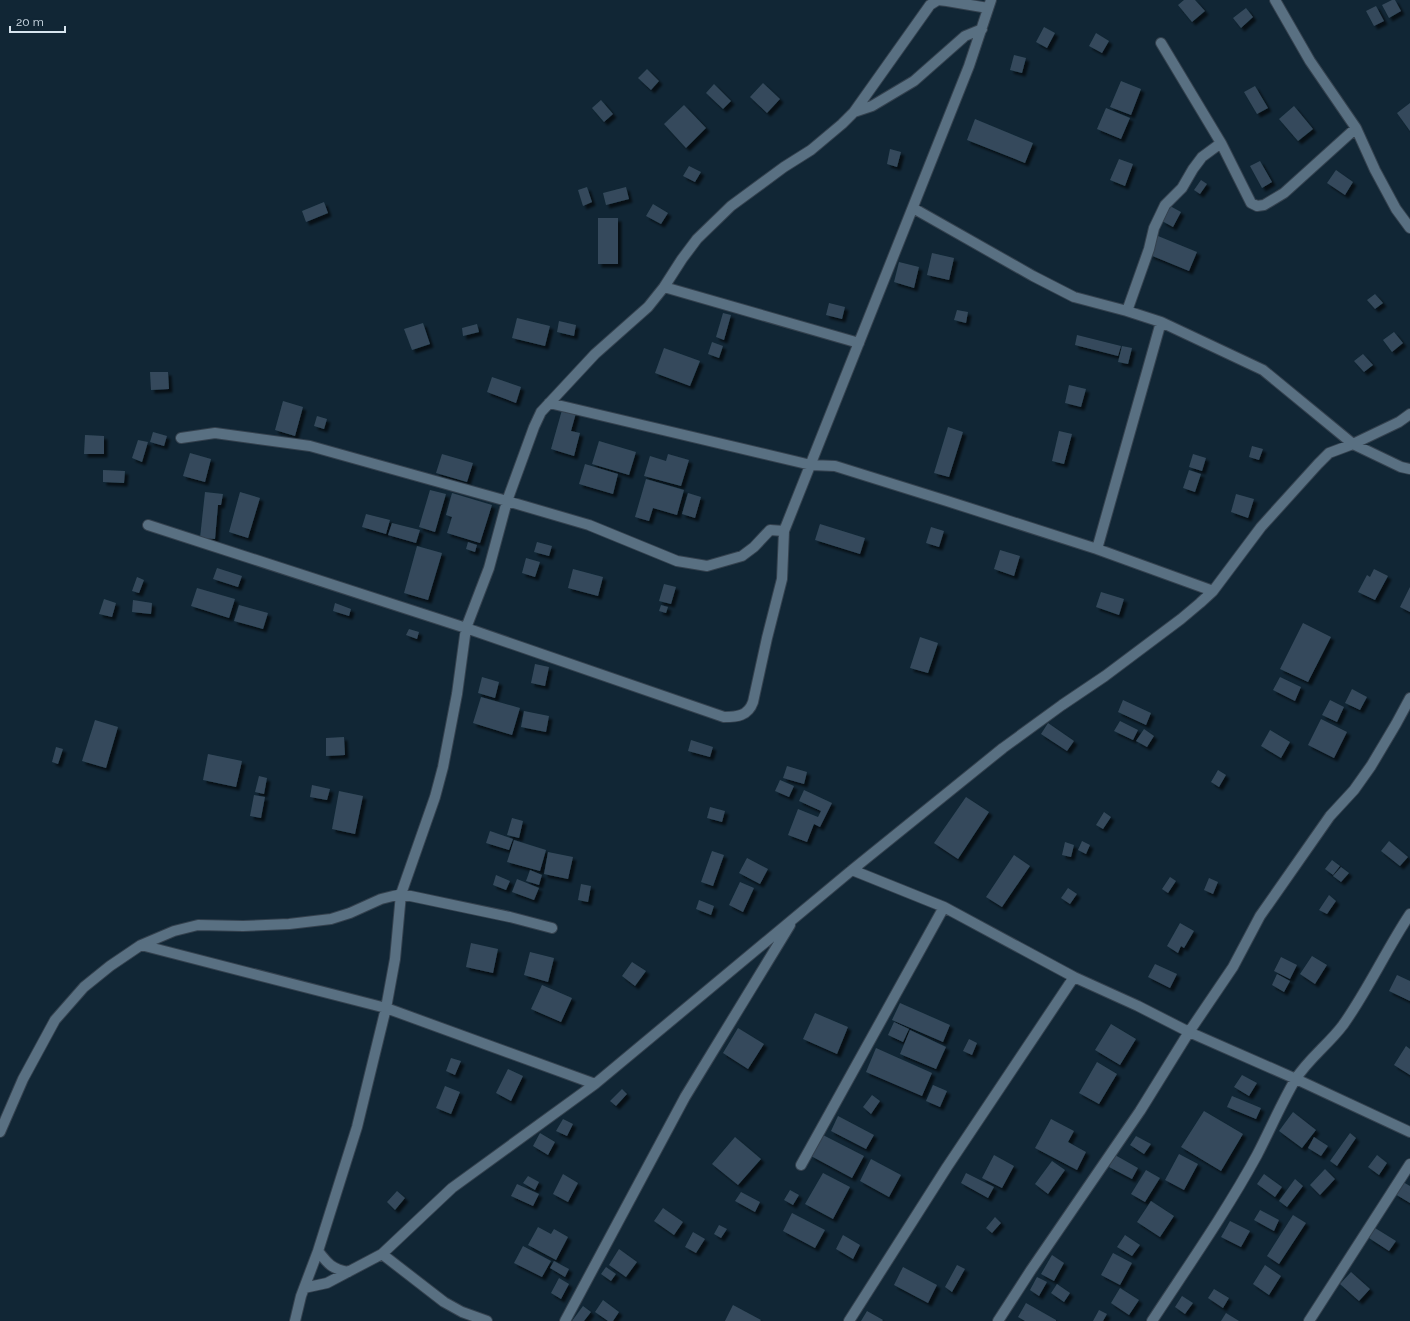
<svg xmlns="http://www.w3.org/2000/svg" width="1410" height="1321" font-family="Raleway,sans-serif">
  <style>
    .building { fill: #344a5b; filter: url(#shadow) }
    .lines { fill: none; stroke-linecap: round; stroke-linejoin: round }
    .minor-casing { stroke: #34414e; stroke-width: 12 }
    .minor { stroke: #597082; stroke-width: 10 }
  </style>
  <defs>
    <filter id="shadow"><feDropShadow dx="3.5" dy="3.5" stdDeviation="1" flood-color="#0009"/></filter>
  </defs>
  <rect width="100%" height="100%" fill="#112635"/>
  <!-- building -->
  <path class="building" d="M1184,0h11l10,11 -13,11 -14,-17z
    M1392,0h3l6,11 -12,7 -7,-13z
    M1376,6l8,15 -10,5 -8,-15z
    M1246,8l7,9 -12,11 -8,-10z
    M1044,27l11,6 -8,15 -11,-6z
    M1096,33l13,8 -7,12 -13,-7z
    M1014,55l12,3 -4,15 -12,-3z
    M647,69l12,12 -8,9 -13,-12z
    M1121,81l20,8 -10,26 -21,-8z
    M763,83l17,16 -13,14 -17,-16z
    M714,84l17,17 -8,8 -17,-16z
    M1255,86l13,22 -11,6 -13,-22z
    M601,100l12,14 -9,8 -12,-14z
    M1410,103v28l-13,-18z
    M684,105l22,23 -20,20 -22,-24z
    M1294,106l19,23 -15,12 -19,-22z
    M1106,108l24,10 -9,21 -24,-10z
    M975,119l58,24 -8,20 -58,-23z
    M890,149l11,3 -4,15 -10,-3z
    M1119,159l14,5 -8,22 -15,-6z
    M1260,161l12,21 -10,6 -12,-22z
    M689,166l12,6 -6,10 -12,-6z
    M1336,170l17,12 -8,13 -18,-12z
    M1201,180l6,4 -7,10 -6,-4z
    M587,187l5,15 -9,4 -5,-16z
    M626,187l3,12 -23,6 -3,-12z
    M324,202l4,11 -22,9 -4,-11z
    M653,204l15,9 -7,11 -15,-8z
    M1170,206l11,6 -8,15 -11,-6z
    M598,218h20v46h-20z
    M1158,236l39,16 -8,19 -39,-16z
    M932,253l22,5 -5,22 -22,-5z
    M899,262l20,5 -5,21 -20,-6z
    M1375,294l8,9 -8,6 -8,-9z
    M829,303l16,4 -3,12 -16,-4z
    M957,310l11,2 -2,11 -12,-3z
    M723,313l8,2 -7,25 -8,-3z
    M517,318l33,8 -5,20 -33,-8z
    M559,321l17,4 -2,11 -17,-4z
    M423,323l7,21 -18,6 -8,-21z
    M477,324l2,8 -16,4 -1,-8z
    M1394,332l9,11 -11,9 -9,-12z
    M1077,335l44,11 -3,10 -43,-11z
    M712,342l11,4 -4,12 -11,-4z
    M1122,346l10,2 -4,16 -10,-2z
    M664,348l36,13 -10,25 -35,-13z
    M1363,354l10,11 -9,7 -10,-11z
    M150,372h18l1,17 -18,1z
    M492,377l29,10 -5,16 -29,-11z
    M1069,385l17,4 -5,18 -16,-4z
    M283,401l20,6 -8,29 -20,-6z
    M562,410l14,3 -5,18 9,2 -6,23 -23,-7z
    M317,416l10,3 -3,10 -10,-3z
    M948,427l15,5 -14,45 -15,-4z
    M1059,431l13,3 -8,30 -12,-3z
    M153,432l14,4 -3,10 -14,-4z
    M85,435l19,1v18h-20z
    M138,440l10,2 -6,20 -10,-4z
    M599,441l37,11 -7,23 -37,-11z
    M1252,446l11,3 -4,11 -10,-3z
    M190,453l21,6 -6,23 -22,-6z
    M442,454l31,9 -6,19 -31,-9z
    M668,454l21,6 -8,26 -37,-10 6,-20 16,5z
    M1193,454l13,4 -4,13 -13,-4z
    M585,464l33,10 -5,20 -34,-10z
    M103,470l22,1 -1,12 -21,-1z
    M1189,470l12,4 -6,18 -12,-4z
    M646,479l38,11 -7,25 -24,-7 -4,13 -14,-4z
    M430,490l16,4 -11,38 -16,-5z
    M205,492l18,2 -2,11h-3l-3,34 -15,-1z
    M240,492l20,6 -12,40 -19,-6z
    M452,493l40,12 -12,38 -33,-10 5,-16 -6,-2z
    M688,493l13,4 -6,21 -13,-4z
    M1236,494l18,5 -6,19 -17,-6z
    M366,514l24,6 -4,14 -24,-7z
    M392,523l28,7 -4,13 -28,-8z
    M820,524l45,14 -5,16 -45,-14z
    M931,527l13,4 -5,16 -13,-4z
    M468,542l9,3 -2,7 -9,-3z
    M537,542l15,4 -3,10 -15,-4z
    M417,546l25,7 -14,47 -24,-7z
    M1000,550l20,6 -6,20 -20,-7z
    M526,558l14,4 -5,15 -13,-4z
    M217,568l25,8 -4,11 -25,-8z
    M573,569l30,8 -5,19 -30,-8z
    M1374,569l14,7 -13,24 -17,-8 9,-17 3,2z
    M137,577l7,3 -5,13 -7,-2z
    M664,584l12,3 -5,17 -12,-3z
    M1410,587v25l-10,-5z
    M197,588l38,11 -6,19 -38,-12z
    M1101,592l23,7 -5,16 -23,-8z
    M104,599l12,4 -4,14 -13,-3z
    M133,600l19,3 -1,11 -19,-2z
    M335,603l16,6 -2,7 -16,-5z
    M239,605l29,8 -5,16 -29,-8z
    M661,605l7,2 -2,6 -7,-2z
    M1303,623l28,14 -23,45 -28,-13z
    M409,629l10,3 -2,7 -11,-4z
    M920,637l18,6 -10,30 -18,-5z
    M535,664l14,3 -4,19 -14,-3z
    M482,677l17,5 -4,16 -17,-5z
    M1280,677l21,10 -6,14 -22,-11z
    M1352,689l15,8 -7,13 -15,-7z
    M481,697l39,11 -8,27 -39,-12z
    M1123,700l28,13 -5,12 -28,-13z
    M1330,700l14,7 -7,15 -15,-7z
    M524,711l25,5 -3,16 -25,-5z
    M1321,719l26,13 -13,26 -26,-13z
    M95,720l23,7 -12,41 -24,-7z
    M1120,721l18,9 -5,10 -19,-9z
    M1048,723l26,18 -7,10 -26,-17z
    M1144,729l10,7 -7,11 -11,-6z
    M1270,730l20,12 -9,16 -20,-12z
    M344,737l1,18 -19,1v-18z
    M691,740l22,7 -3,10 -22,-6z
    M56,747l7,2 -5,15 -6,-2z
    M208,754l34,7 -6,26 -33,-7z
    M787,766l20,6 -3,12 -21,-6z
    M1218,770l8,5 -7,12 -8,-5z
    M259,776l8,2 -3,16 -9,-2z
    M780,780l14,6 -5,11 -14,-6z
    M312,785l18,4 -3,11 -17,-3z
    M804,790l28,13 -12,24 -6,-3 -7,18 -19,-7 10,-26 20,8 3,-6 -22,-10z
    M339,791l24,5 -8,38 -23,-5z
    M254,795l11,2 -4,21 -11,-2z
    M966,797l23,15 -31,47 -24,-16z
    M710,807l15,4 -3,11 -15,-4z
    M1104,812l7,5 -8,12 -7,-4z
    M512,818l11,3 -4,17 -12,-3z
    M490,831l23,8 -4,11 -23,-7z
    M514,840l32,10 -6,21 -33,-9z
    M1082,841l8,4 -4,9 -8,-4z
    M1389,841l19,16 -8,9 -19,-15z
    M1065,842l9,3 -3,12 -9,-2z
    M712,851l12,4 -11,31 -12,-4z
    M548,852l25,5 -5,22 -24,-5z
    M1014,855l16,11 -28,41 -16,-10z
    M747,858l21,11 -8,15 -21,-11z
    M1332,860l8,6 -7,9 -8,-6z
    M1341,867l8,6 -8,9 -8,-6z
    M530,870l12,5 -3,10 -13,-4z
    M496,875l14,6 -4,9 -13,-5z
    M1170,877l6,4 -8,12 -6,-4z
    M1209,878l9,4 -5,12 -9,-4z
    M517,879l22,9 -5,12 -22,-8z
    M740,882l14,6 -11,24 -14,-7z
    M581,884l10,2 -3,16 -10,-2z
    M1068,888l9,6 -7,10 -9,-6z
    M1329,895l7,6 -9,13 -8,-4z
    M699,900l15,6 -3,9 -15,-6z
    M1180,923l14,8 -10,17 -3,-2 -3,7 -11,-7z
    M471,943l27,6 -5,24 -27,-6z
    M530,952l24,6 -6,24 -24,-7z
    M1312,956l15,9 -12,19 -15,-10z
    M1281,957l16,8 -7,14 -16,-8z
    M632,962l14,9 -11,15 -13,-10z
    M1155,964l22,10 -7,14 -22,-11z
    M1277,974l13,7 -6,11 -12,-7z
    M1397,975l13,6v20l-21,-10z
    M542,985l30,13 -11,24 -30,-13z
    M900,1003l50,22 -7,17 -51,-22z
    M815,1013l33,14 -11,27 -34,-15z
    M894,1022l15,7 -6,13 -15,-7z
    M1111,1024l25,15 -16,26 -25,-15z
    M738,1028l26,16 -16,25 -25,-16z
    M910,1030l36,17 -10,22 -36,-15z
    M969,1039l8,4 -5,12 -9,-4z
    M1406,1046l4,3v26l-16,-10z
    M876,1048l56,25 -10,23 -56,-24z
    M451,1058l10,3 -6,14 -9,-4z
    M1097,1062l20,12 -18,30 -20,-11z
    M508,1069l15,7 -12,25 -15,-8z
    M1242,1075l15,8 -8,13 -15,-9z
    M933,1085l14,6 -7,16 -14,-6z
    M445,1086l15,6 -9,22 -15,-6z
    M622,1089l5,5 -11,12 -6,-5z
    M872,1095l8,6 -9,13 -8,-7z
    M1232,1096l29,12 -5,11 -29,-12z
    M1204,1111l39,23 -22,37 -40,-24z
    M1293,1112l23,18 -14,18 -23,-17z
    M838,1116l36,19 -8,14 -35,-18z
    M563,1119l10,5 -6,12 -11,-5z
    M1051,1119l23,12 -6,11 18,10 -9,18 -42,-22z
    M540,1133l15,9 -7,13 -15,-9z
    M1350,1133l6,5 -19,28 -7,-5z
    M823,1135l41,21 -12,22 -41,-22z
    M1136,1136l15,8 -7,10 -14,-9z
    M735,1137l26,22 -23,26 -26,-21z
    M1314,1137l14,9 -7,10 -13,-8z
    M1179,1154l19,10 -14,26 -19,-10z
    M994,1155l20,11 -12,22 -20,-10z
    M1115,1155l23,13 -6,11 -23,-12z
    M1377,1155l10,8 -8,12 -11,-8z
    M871,1159l30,16 -12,22 -29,-16z
    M1052,1161l13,9 -17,24 -13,-10z
    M1325,1169l10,10 -15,16 -10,-10z
    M1146,1170l14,8 -15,24 -14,-8z
    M823,1173l27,14 -17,32 -28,-15z
    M966,1173l28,14 -6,11 -27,-15z
    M563,1174l15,9 -10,19 -15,-8z
    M1264,1174l18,13 -7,10 -18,-13z
    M528,1176l11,6 -4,8 -12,-7z
    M1295,1179l8,7 -16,21 -8,-6z
    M1403,1182l7,4v17l-15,-9z
    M517,1184l22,10 -6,12 -22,-10z
    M790,1190l9,5 -6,10 -9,-5z
    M397,1191l8,7 -10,12 -8,-8z
    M741,1192l19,10 -5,10 -20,-11z
    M1151,1201l23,15 -14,21 -23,-15z
    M663,1208l20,14 -9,13 -20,-14z
    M1260,1210l19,10 -5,11 -20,-11z
    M792,1213l33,17 -10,18 -32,-17z
    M1293,1215l13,8 -27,41 -12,-8z
    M995,1217l6,6 -9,10 -6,-5z
    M1230,1221l20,10 -9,16 -20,-10z
    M719,1225l8,4 -6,9 -7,-4z
    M538,1227l13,7 3,-5 14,8 -12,23 -28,-15z
    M1375,1228l21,13 -7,10 -20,-13z
    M693,1232l12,7 -9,14 -11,-6z
    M843,1235l17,10 -7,14 -17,-10z
    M1125,1235l15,10 -8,11 -15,-9z
    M523,1246l28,15 -9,16 -28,-14z
    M619,1249l18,13 -11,15 -17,-12z
    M1113,1253l19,10 -12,22 -19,-10z
    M1052,1255l12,8 -10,18 -13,-7z
    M554,1261l15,8 -4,8 -15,-9z
    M957,1265l8,4 -13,23 -7,-5z
    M1265,1265l16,11 -12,19 -16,-11z
    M606,1267l10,7 -5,7 -10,-7z
    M903,1267l34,18 -9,18 -34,-18z
    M1351,1272l19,17 -11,12 -19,-17z
    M1037,1277l10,5 -8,14 -9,-6z
    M559,1278l10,6 -8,15 -10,-6z
    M1057,1284l13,9 -6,9 -13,-9z
    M1120,1288l19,12 -10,15 -18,-12z
    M1214,1289l15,9 -6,10 -15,-10z
    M1182,1296l11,7 -8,11 -10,-7z
    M603,1300l16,12 -6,9h-5l-13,-9z
    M1026,1303l30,17v1h-31l-7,-4z
    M733,1305l28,15 -1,1h-35z
    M583,1306l8,6 -7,9h-12z
    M1099,1310l8,4 -4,7h-10z
    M867,1311l16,9 -1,1h-21z
    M1226,1313l13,8h-18z"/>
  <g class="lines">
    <!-- minor casing -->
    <g class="minor-casing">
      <path id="minor" d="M1275,0l35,61 46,67 19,42 21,39 14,19
        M1161,43l60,100 30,60 6,3 7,-1 20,-12 72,-65
        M854,112l18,-6 42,-25 51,-45 17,-7
        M913,208l120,68 41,21 53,14 34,11 102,48 90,74 48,23 9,2
        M664,287l195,56
        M1127,311l22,-62 5,-21 11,-23 17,-17 11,-19 9,-12 19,-14
        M549,403l262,62 24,1 112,35 150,48 116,42
        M181,438l34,-5 95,13 197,55 82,24 88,36 30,5 35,-10 12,-9 16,-17 14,1
        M148,525l318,103 258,89c13,0 24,-1 29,-15l14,-64 15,-59 2,-48 185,-465 22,-66
        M1097,549l64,-227
        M852,870l92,37 130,70 64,29 51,26 107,47 114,53
        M141,945l245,63 209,76
        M0,1132l23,-53 32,-59 29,-33 26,-21 31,-21 33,-14 24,-6 45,1 46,-2 42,-5 19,-6 31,-14 20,-5 109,23 42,11
        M801,1165l143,-258
        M318,1251c10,13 14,18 30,21
        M382,1254l62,48 18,10 25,9
        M304,1288l23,-5 55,-29 70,-66 143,-104 257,-214 151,-122 59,-43 43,-29 76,-57 19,-16 13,-12 48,-64 57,-63 11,-11 24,-9 46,-22 11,-8
        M295,1321l6,-25 17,-45 39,-124 29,-119 9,-49 6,-65 34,-97 8,-30 14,-73 9,-66 23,-60 18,-67 27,-74 7,-15 54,-58 53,-47 16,-20 18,-28 15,-20 34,-33 53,-39 27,-17 31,-26 12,-12 76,-107 8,-5 9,1 41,7
        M565,1321l120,-224 105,-172
        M849,1321l98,-154 127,-190
        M998,1321l33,-51 109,-159 49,-79 44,-65 27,-51 70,-100 24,-26 17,-24 25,-42 14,-26
        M1152,1321c36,-55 74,-109 105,-166 13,-25 24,-51 38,-75 13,-21 33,-35 48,-55 25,-35 43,-75 67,-111
        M1309,1321l101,-157"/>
    </g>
    <!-- minor -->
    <use href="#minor" class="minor"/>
  </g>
  <!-- scale -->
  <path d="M10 26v6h55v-6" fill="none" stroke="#d7e4ee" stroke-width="2"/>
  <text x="16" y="26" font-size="12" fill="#d7e4ee" stroke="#112635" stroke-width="3" paint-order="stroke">20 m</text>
</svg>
